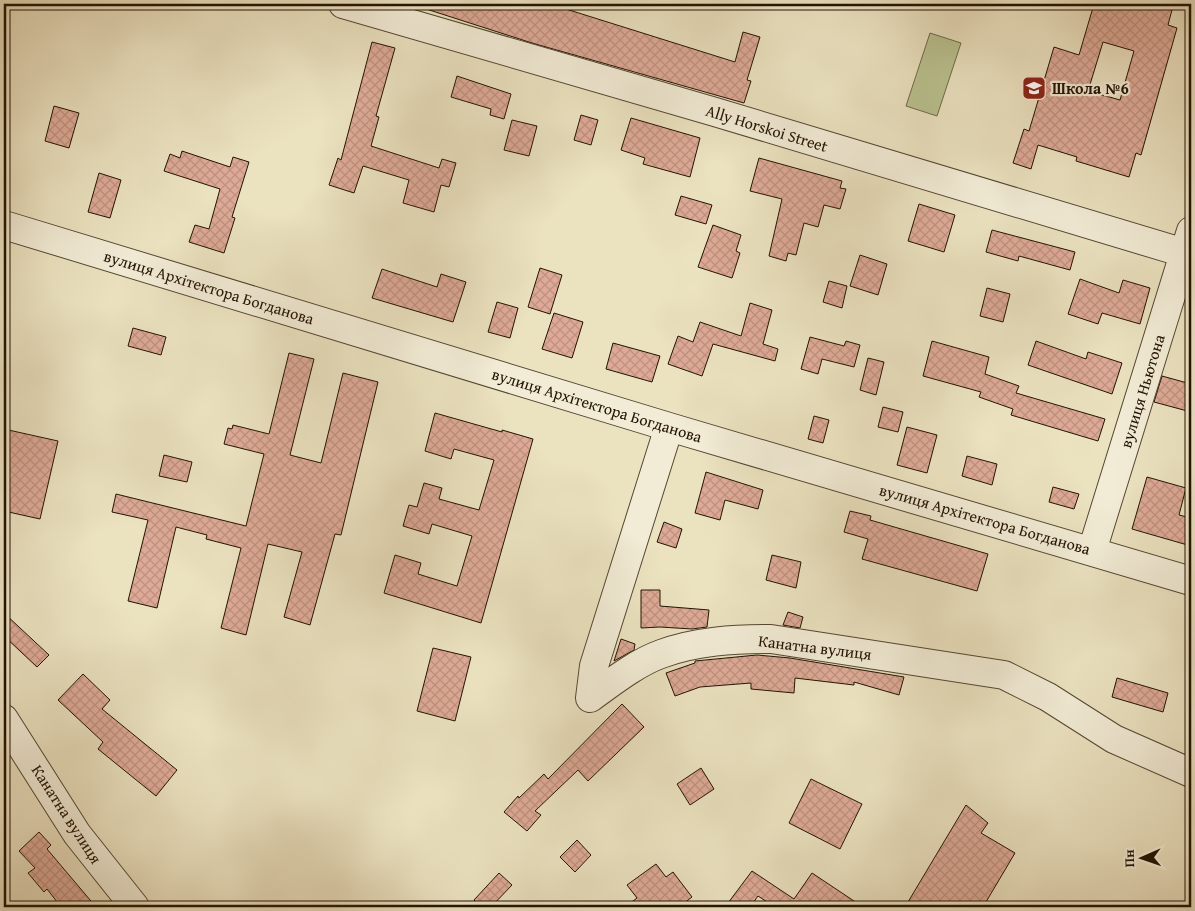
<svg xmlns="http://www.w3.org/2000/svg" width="1195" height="911" font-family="'Gentium Book Plus',serif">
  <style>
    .green { fill: #bac290; stroke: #6e6a4a }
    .building { fill: url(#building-cross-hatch); stroke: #231303; fill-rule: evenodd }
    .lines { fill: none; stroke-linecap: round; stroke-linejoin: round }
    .minor-casing { stroke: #554732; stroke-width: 30 }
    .minor { stroke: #f2ecd6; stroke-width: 28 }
    .labels { text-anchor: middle; stroke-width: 4.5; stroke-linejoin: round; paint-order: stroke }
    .poi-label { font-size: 16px; font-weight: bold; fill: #231303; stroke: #f2ecd6; text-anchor: start }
    .street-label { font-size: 16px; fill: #231303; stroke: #f2ecd6 }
  </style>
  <defs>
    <pattern id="building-cross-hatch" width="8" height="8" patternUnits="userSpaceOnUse" patternTransform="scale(1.25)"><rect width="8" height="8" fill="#deaa97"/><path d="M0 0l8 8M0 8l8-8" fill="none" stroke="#be9180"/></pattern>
  </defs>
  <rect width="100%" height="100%" fill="#ebe2c0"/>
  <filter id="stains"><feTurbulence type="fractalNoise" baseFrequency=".004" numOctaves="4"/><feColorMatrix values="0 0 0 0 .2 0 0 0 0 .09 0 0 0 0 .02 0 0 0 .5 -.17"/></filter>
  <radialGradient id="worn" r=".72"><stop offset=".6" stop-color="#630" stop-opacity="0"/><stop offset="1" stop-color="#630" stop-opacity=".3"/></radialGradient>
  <!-- green -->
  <path class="green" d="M930,33l31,10 -24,73 -31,-10z"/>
  <!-- building -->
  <path class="building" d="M421,4h129l185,58 8,-30 17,5 -13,43 4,1 -7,22 -212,-60 -112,-36z
    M1094,4h71l8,2 -5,19 9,3 -36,127 -5,-2 -7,24 -53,-16 1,-4 -39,-12 -7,24 -18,-6 11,-34 5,2 25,-84 25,8zM1103,42l31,9 -14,49 -32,-9z
    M372,42l23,6 -19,68 3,1 -8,29 68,22 3,-9 14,4 -7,24 -8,-2 -7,27 -31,-9 6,-23 -46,-14 -9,27 -25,-8 9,-27 3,2z
    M457,76l54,18 -7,25 -14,-4 1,-6 -40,-12z
    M54,106l25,7 -10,35 -24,-7z
    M581,115l17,5 -7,25 -17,-5z
    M631,118l69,20 -10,39 -47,-13 2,-6 -24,-8z
    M512,120l25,6 -8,30 -25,-6z
    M182,151l48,16 3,-10 16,5 -17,55 3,1 -11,35 -35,-11 6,-17 14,4 11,-40 -56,-18 6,-17 10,4z
    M759,158l83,23 -2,7 6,1 -6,20 -16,-4 -6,22 -14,-4 -8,32 -8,-2 -2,8 -17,-5 13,-57 -32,-8z
    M99,173l22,7 -11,38 -22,-6z
    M681,196l31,9 -6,19 -31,-9z
    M919,204l36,11 -11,37 -36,-11z
    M713,225l28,10 -5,16 4,2 -8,25 -34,-11z
    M992,230l83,22 -5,18 -51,-14 -1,5 -32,-9z
    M860,255l27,9 -9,31 -28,-9z
    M540,268l22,7 -12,39 -22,-7z
    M382,269l55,18 4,-13 25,8 -13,40 -81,-24z
    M1080,279l39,14 4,-13 27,8 -10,36 -38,-11 -4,11 -30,-10z
    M829,281l18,5 -5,22 -19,-6z
    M987,288l23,6 -7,28 -23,-6z
    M497,302l21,6 -8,30 -22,-6z
    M750,303l22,7 -9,34 15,5 -3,12 -62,-17 -11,32 -34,-12 10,-28 15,6 7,-20 41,14z
    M554,313l29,9 -11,36 -30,-9z
    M133,328l33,9 -5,18 -33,-9z
    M810,337l34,9 2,-5 14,4 -6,22 -32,-8 -4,15 -17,-5z
    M932,341l57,16 -4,17 34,12 -3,7 89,26 -7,22 -87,-26 2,-6 -34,-12 2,-5 -58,-16z
    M1036,341l50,18 2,-7 34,11 -10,31 -84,-29z
    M613,343l47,13 -8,26 -46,-13z
    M289,353l25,6 -24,96 31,8 22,-90 35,9 -37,153 -6,-1 -25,91 -26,-8 18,-65 -34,-8 -22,91 -25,-7 20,-80 -35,-9 1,-4 -31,-8 -19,81 -29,-7 20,-81 -36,-8 4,-18 130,32 18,-72 -40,-10 4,-16 4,1 1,-4 36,9z
    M868,358l16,4 -8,33 -16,-5z
    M1162,376l29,8v28l-37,-10z
    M883,407l20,5 -5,20 -20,-5z
    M435,413l67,19v-2l31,9 -52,184 -97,-30 11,-38 26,8 -3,11 39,12 15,-50 -40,-12 -3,10 -26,-8 6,-21 8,2 7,-24 18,5 -3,11 40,11 15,-50 -40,-11 -3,10 -26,-8z
    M814,416l15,4 -6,23 -15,-4z
    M907,427l30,8 -10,38 -30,-8z
    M4,429l54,12 -18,78 -36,-8z
    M164,455l28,7 -5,20 -28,-6z
    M967,456l30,8 -5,21 -30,-9z
    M706,472l57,18 -5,19 -33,-9 -5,20 -25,-7z
    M1147,477l39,11 -7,27 12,3v28l-59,-17z
    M1053,487l26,7 -5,15 -25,-7z
    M850,511l21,5 -1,4 118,34 -11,37 -115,-32 6,-20 -24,-7z
    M664,522l18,7 -6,19 -19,-6z
    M772,555l29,7 -5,26 -30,-8z
    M641,590h19v16l49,4 -2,17 -15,2 -32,-2 -19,1z
    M788,612l15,5 -3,11 -17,-3z
    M4,613l45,42 -12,12 -33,-31z
    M621,639l14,5 -1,6 -20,11z
    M433,648l38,9 -16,64 -38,-10z
    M757,655l33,3 114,19 -5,18 -45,-13v3l-59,-7 -1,15 -43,-4v-6l-51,4 -25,9 -9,-23 29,-10v-2z
    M83,674l27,26 -8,9 75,61 -21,26 -58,-47 5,-7 -45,-42z
    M1117,678l51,15 -5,19 -51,-15z
    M622,704l22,23 -56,54 -10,-11 -43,41 6,4 -14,16 -23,-19 14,-16 1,2 25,-24 4,5z
    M701,768l13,21 -24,16 -13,-21z
    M811,779l51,25 -22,45 -51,-26z
    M966,805l22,18 -7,10 34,20 -32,54h-78z
    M39,832l12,13 -4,4 49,58h-35l-14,-18 -3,3 -16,-19 7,-5 -16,-17z
    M577,840l14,15 -16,17 -15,-15z
    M656,864l10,13 7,-5 19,25 -13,10h-54l12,-9 -10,-13z
    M752,871l42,28 18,-26 51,34h-88l-17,-11 -8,11h-25z
    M499,873l13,12 -21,22h-10l-7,-7z"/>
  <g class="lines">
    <!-- minor casing -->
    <g class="minor-casing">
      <path id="minor" d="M343,4l372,108 476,143
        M4,225l665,202 522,154
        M1092,551l99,-320
        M590,698c21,-15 46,-35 71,-44 35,-13 73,-15 110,-15l233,36 44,22 66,42 77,34
        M590,698l4,-32 75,-239
        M4,719l73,115 58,73"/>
    </g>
    <!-- minor -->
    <use href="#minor" class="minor"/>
  </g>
  <!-- icons -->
  <defs>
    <g id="school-square" transform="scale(1.25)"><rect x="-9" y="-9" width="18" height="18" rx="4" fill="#8f2418" stroke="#f2ecd6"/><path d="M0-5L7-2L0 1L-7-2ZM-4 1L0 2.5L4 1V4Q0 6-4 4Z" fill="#fff"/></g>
  </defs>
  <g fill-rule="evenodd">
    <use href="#school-square" x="1034" y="88"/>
  </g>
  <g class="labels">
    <!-- poi labels -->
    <g class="poi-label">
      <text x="1052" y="94">Школа №6</text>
    </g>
    <!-- street labels -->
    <g class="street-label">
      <text transform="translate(767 128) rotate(17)" y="6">Ally Horskoi Street</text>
      <text transform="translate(209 287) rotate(17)" y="6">вулиця Архітектора Богданова</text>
      <text transform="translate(1142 391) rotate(-73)" y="6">вулиця Ньютона</text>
      <text transform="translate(597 405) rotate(17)" y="6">вулиця Архітектора Богданова</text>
      <text transform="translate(985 519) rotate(16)" y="6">вулиця Архітектора Богданова</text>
      <text transform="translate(815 647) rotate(7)" y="6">Канатна вулиця</text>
      <text transform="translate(67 814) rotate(57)" y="6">Канатна вулиця</text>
    </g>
  </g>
  <!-- margin -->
  <rect width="1195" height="911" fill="none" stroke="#ebe2c0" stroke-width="20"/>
  <rect x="5" y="5" width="1185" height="901" fill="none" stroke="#231303" stroke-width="2.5"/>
  <rect x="10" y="10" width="1175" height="891" fill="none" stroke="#231303"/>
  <!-- north arrow -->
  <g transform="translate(1142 858) rotate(268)" stroke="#f2ecd6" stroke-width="4" paint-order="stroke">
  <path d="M0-4L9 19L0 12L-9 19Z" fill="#231303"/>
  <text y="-8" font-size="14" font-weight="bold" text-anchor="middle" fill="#231303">Пн</text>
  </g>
  <rect width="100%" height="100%" filter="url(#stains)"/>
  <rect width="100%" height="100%" fill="url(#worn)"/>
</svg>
